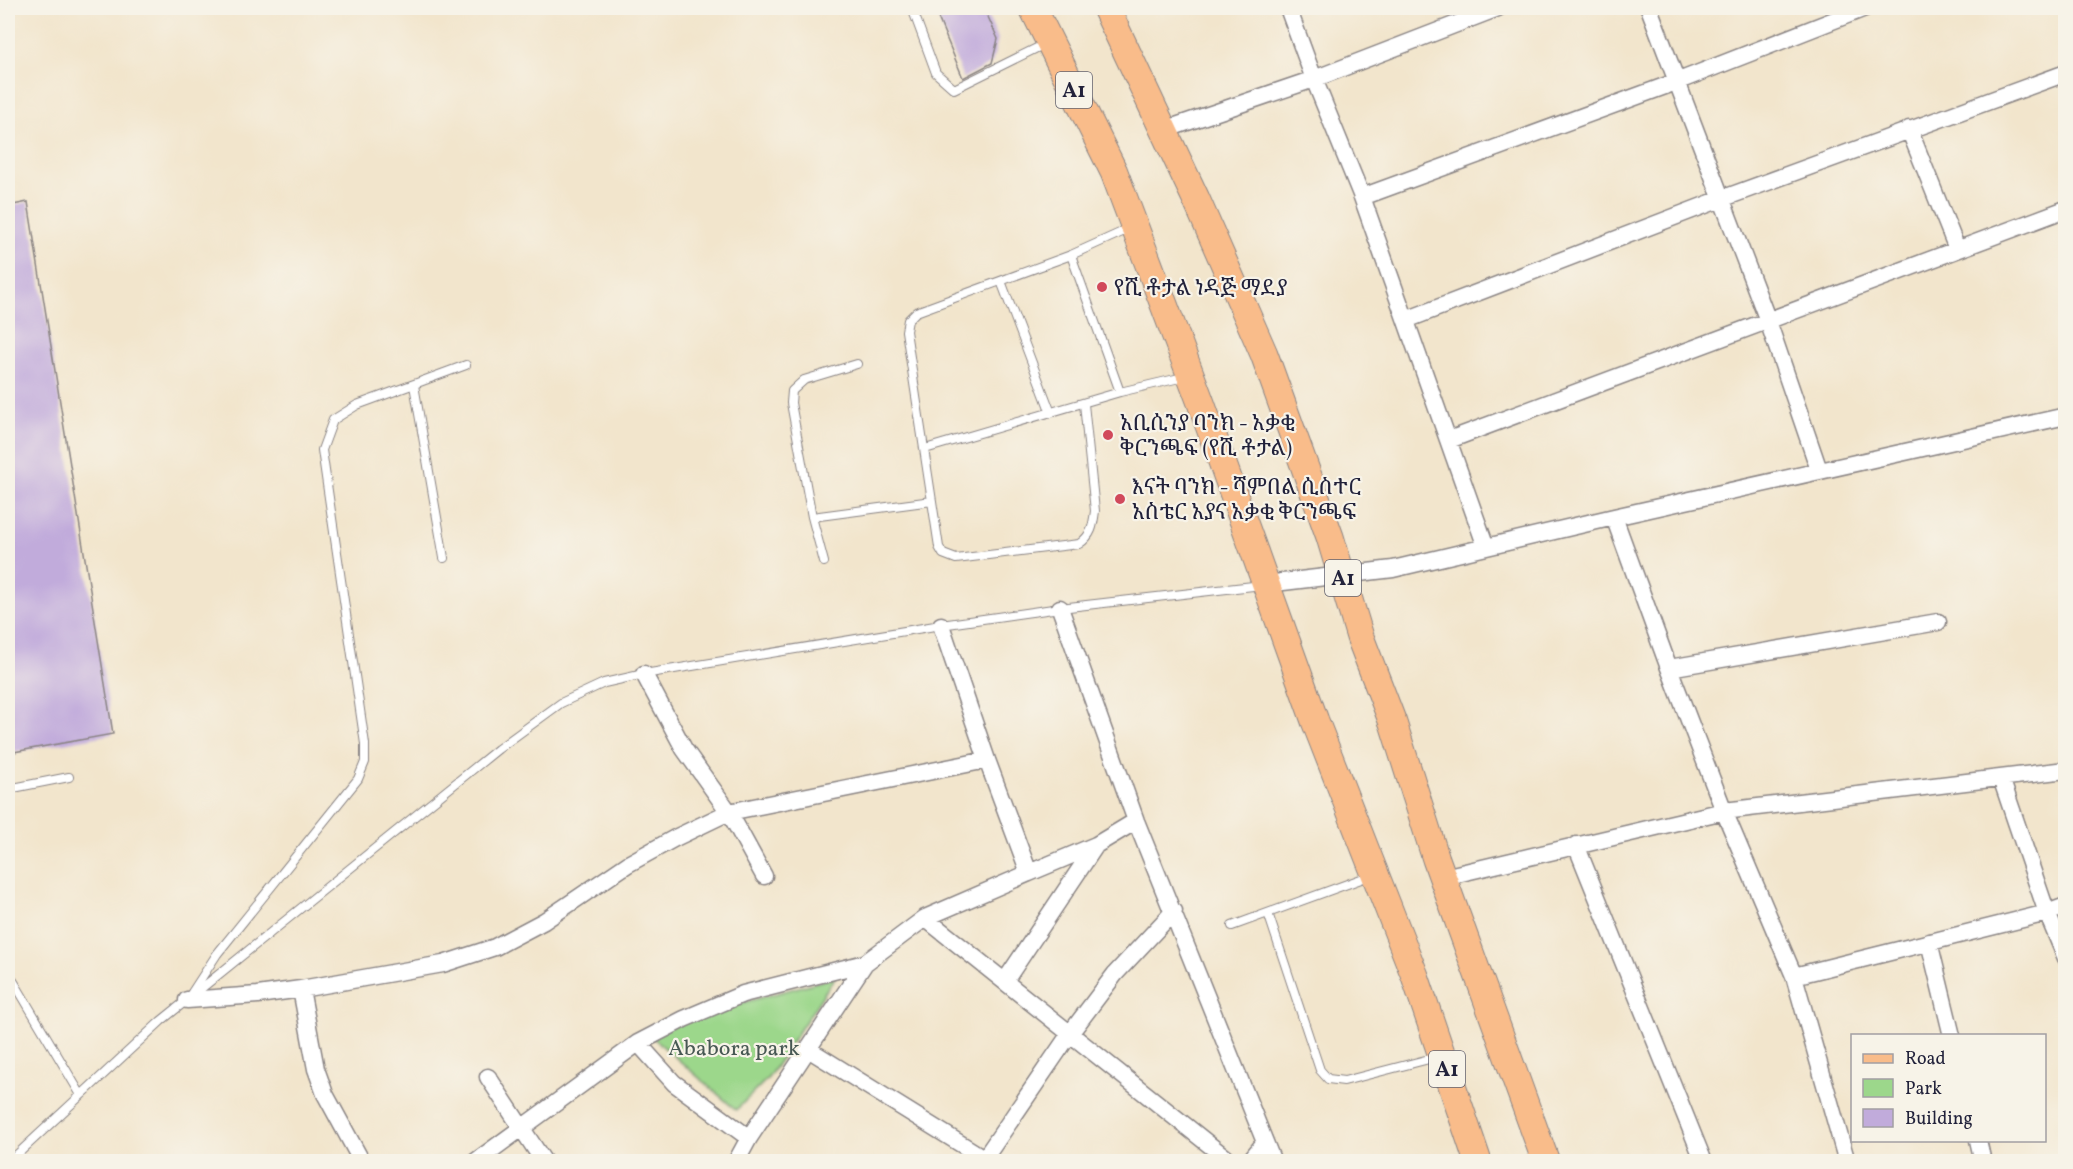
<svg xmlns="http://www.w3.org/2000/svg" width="2073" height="1169" font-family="Vollkorn,'Noto Serif Ethiopic',serif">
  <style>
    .green { fill: #9cd78b; stroke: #5f7c63; stroke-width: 1.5 }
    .building { fill: #c1abdb }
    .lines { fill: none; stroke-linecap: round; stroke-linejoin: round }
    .lane-casing { stroke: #8a8484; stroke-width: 10 }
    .street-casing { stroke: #8a8484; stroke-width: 19 }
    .primary-casing { stroke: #8a8484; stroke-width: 29 }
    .lane { stroke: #fff; stroke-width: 8 }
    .street { stroke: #fff; stroke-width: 16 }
    .primary { stroke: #f9bc8a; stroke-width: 27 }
    .poi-dot { fill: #d1495b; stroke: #f7f3e8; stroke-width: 2 }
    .labels { text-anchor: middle; stroke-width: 4.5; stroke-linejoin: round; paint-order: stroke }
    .shield { fill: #f7f3e8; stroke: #62616f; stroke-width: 1.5 }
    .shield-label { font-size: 21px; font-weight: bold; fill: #22223b }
    .poi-label { font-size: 22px; fill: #22223b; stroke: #f7f3e8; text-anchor: start }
    .park-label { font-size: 22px; fill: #475853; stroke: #f7f3e8 }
  </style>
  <rect width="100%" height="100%" fill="#f7f3e8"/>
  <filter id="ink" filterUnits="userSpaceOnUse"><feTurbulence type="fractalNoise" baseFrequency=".0167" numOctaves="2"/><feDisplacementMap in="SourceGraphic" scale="12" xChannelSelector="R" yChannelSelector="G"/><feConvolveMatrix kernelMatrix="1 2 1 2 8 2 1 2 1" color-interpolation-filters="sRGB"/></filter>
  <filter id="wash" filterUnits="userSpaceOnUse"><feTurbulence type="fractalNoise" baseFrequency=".008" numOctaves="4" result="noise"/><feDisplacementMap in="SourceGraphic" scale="24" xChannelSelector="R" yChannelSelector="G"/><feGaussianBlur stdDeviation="1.35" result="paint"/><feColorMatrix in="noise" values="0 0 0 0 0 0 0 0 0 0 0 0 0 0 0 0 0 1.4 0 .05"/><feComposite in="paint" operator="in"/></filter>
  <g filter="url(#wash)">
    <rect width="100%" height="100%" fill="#f2e5cc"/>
    <!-- green -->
    <path class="green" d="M835,977l-67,101 -32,32 -85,-74 33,-17z"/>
    <g id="blocks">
      <!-- building -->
      <path class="building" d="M934,8h50l14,31 -6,24 -29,15z
        M28,202l85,532 -105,19v-547z"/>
    </g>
  </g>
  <g filter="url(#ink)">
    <use href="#blocks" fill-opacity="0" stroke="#8a8484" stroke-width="1.5"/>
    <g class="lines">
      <!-- lane casing -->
      <g class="lane-casing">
        <path id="lane" d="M912,8l24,65 18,16 93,-46
          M1071,255l49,137
          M1001,281l50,132
          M414,385l30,173
          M1084,404l11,107c-2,15 -3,24 -16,33l-123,15 -13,-5 -4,-7 -33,-216 2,-11 8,-8 155,-57 60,-27
          M925,449l195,-57 68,-16
          M812,517l120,-16
          M824,562l-12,-45 -21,-114 1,-12 12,-11 53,-16
          M8,789l61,-12
          M1268,913l52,157 8,9 16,2 93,-24
          M1232,926l140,-51
          M8,972l73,123
          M191,994l26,-40 141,-175 7,-17v-18l-43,-294 11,-30 24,-15 109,-40
          M9,1162l152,-141 337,-272 63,-46 43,-20 40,-9 297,-49 119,-17 202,-23"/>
      </g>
      <!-- street casing -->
      <g class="street-casing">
        <path id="street" d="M1288,8l26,71 48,118 124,350
          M1649,8l119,313 51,149
          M1909,129l48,120
          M1164,130l150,-51 184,-71
          M1362,197l314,-115 189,-74
          M1406,320l315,-121 345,-126
          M1449,440l617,-231
          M1266,584l127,-15 221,-52 452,-101
          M1060,608l76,213 137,341
          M1669,668l269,-46
          M644,674l40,75 45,63 258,-52
          M2001,778l46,135 19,45
          M1576,845l128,317
          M1029,873l67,-28 40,-24
          M1444,877l280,-66 -55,-143 -55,-151
          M925,918l306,244
          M1929,942l23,94
          M1794,976l253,-63 19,-7
          M1005,981l91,-136
          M301,989l142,-25 52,-17 49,-26 84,-57 47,-26 54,-26 35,64
          M187,1000l71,-5 43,-6 15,80 9,25 37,68
          M638,1043l36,40 75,55
          M808,1049l182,113
          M488,1077l56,85
          M1978,1140l5,22
          M475,1162l163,-119 46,-24 59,-25 122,-31
          M736,1162l13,-24 116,-175 60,-45 104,-45 -42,-113 -46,-135
          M982,1162l87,-127 46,-61 59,-63
          M1249,1162l16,-20
          M1847,1162l-53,-186 -70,-165 342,-41"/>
      </g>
      <!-- primary casing -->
      <g class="primary-casing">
        <path id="primary" d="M1033,8l81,164 87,231 114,318 100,255 63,186
          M1106,8l90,191 68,155 66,183 30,100 33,86 43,136 110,303"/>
      </g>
      <!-- lane -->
      <use href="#lane" class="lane"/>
      <!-- street -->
      <use href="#street" class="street"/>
      <!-- primary -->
      <use href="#primary" class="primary"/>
    </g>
  </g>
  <!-- markers -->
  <g class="poi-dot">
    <circle cx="1102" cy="287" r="6"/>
    <circle cx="1108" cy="435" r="6"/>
    <circle cx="1120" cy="499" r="6"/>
  </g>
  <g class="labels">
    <!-- shield labels -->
    <g class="shield">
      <rect x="1056" y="72" width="36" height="36" rx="4.5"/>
      <rect x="1325" y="560" width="36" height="36" rx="4.5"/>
      <rect x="1429" y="1051" width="36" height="36" rx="4.5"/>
    </g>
    <g class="shield-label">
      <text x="1074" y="97">A1</text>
      <text x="1343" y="585">A1</text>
      <text x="1447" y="1076">A1</text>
    </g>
    <!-- poi labels -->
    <g class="poi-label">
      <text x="1114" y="295">የሺ ቶታል ነዳጅ ማደያ</text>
      <text x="1120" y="430">አቢሲንያ ባንክ - አቃቂ<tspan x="1120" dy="25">ቅርንጫፍ (የሺ ቶታል)</tspan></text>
      <text x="1132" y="494">እናት ባንክ - ሻምበል ሲስተር<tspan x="1132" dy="25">አስቴር አያና አቃቂ ቅርንጫፍ</tspan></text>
    </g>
    <!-- park labels -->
    <g class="park-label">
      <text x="734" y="1055">Ababora park</text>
    </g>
  </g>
  <!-- margin -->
  <rect width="2073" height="1169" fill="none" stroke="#f7f3e8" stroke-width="30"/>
  <!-- legend -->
  <rect x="1851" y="1034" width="195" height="108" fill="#f7f3e8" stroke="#a29fa3" stroke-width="1.5"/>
  <rect x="1863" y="1054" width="30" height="9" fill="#f9bc8a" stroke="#a29fa3" stroke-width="1.5"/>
  <text x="1905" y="1064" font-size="18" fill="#22223b">Road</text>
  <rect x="1863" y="1079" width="30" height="18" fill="#9cd78b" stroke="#a29fa3" stroke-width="1.5"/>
  <text x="1905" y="1094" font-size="18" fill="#22223b">Park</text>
  <rect x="1863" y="1109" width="30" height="18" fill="#c1abdb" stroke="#a29fa3" stroke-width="1.5"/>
  <text x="1905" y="1124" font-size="18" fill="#22223b">Building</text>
</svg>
